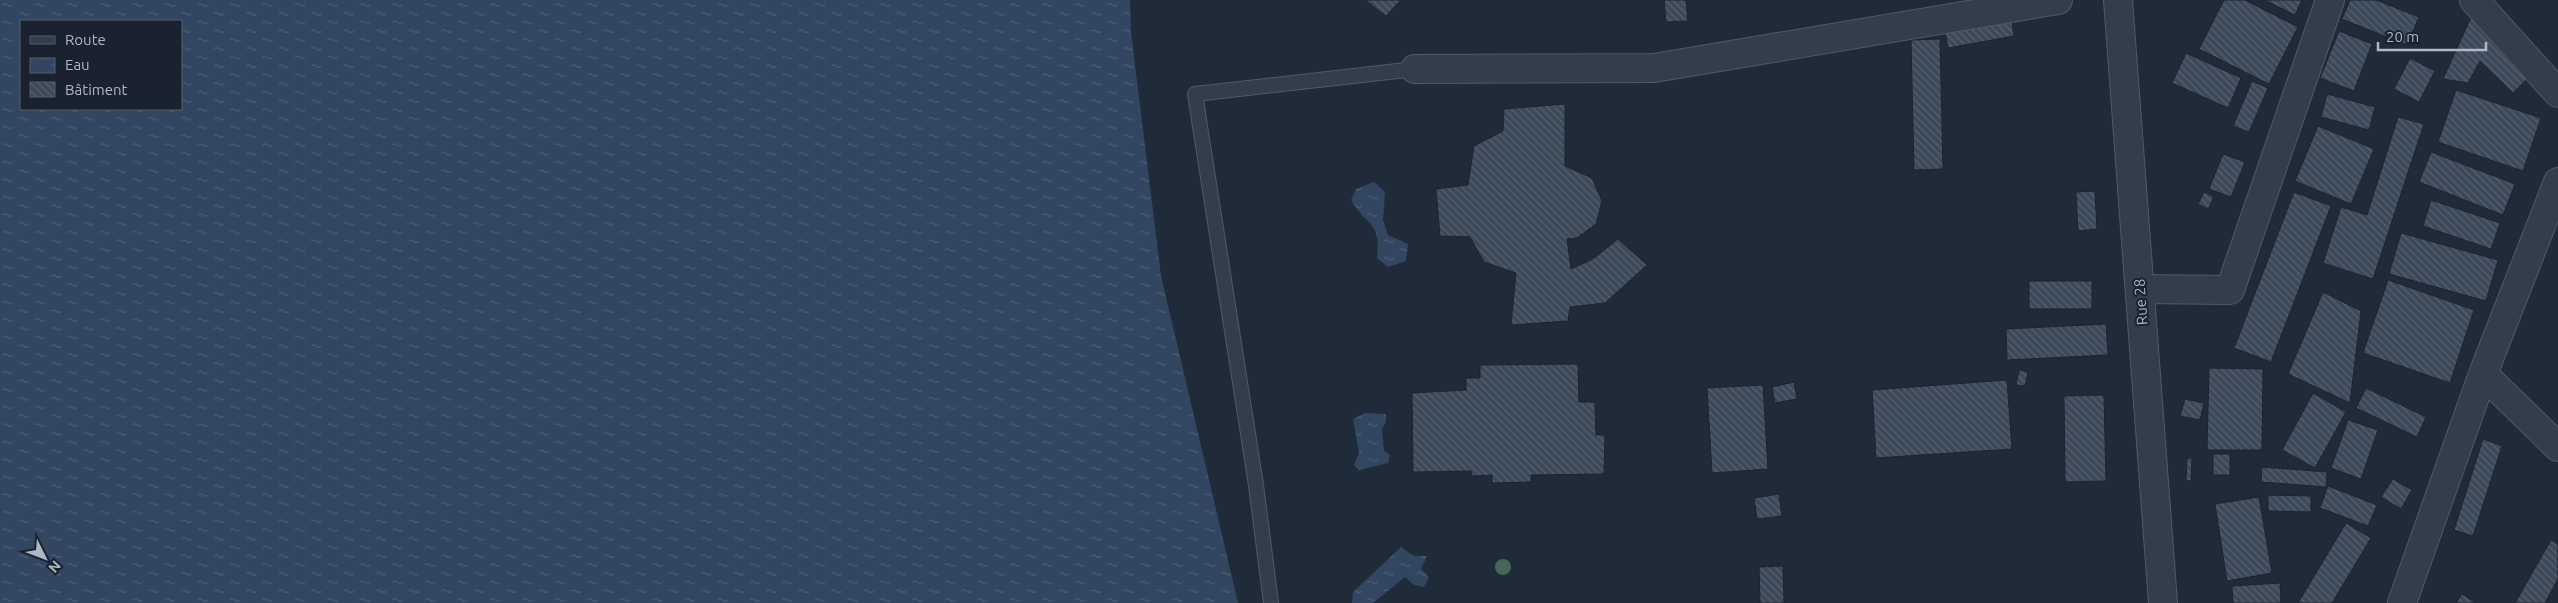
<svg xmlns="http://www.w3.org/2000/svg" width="2558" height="603" font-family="Ubuntu,sans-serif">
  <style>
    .water { fill: url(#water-ripples); fill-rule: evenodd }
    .building { fill: url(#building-back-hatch); stroke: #1b2430 }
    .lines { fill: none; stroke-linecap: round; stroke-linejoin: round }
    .lane-casing { stroke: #515a67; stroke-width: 16 }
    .street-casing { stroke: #515a67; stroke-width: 30 }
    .lane { stroke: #343d4a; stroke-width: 14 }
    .street { stroke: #343d4a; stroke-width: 28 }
    .tree { fill: #466658 }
    .labels { text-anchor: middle; stroke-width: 4; stroke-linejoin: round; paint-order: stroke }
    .street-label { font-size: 15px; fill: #aeb7c6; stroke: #19222e }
  </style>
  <defs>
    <pattern id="water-ripples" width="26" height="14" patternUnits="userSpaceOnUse" patternTransform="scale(1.25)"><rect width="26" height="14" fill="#334661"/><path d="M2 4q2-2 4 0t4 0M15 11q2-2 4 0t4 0" fill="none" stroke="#4e5e76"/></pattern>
    <pattern id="building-back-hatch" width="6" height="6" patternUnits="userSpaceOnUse" patternTransform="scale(1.25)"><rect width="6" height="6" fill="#3c4959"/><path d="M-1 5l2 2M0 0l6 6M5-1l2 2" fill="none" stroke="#56616f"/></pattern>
  </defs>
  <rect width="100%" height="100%" fill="#202b39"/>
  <!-- water -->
  <path class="water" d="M0,0h1130l1,32 30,244 77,327h-1238zM21,21h160v88h-160z
    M1374,182l11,10 -2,28 5,15 20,9 -2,17 -18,6 -11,-9c4,-38 -10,-30 -26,-58l5,-11z
    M1365,413l21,1v8l-4,7 2,22 6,4 -2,8 -29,7 -5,-5 5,-12 -6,-34z
    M1401,547l13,9h13l-6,13 8,8 -5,10 -10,-2 -9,-8 -32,26h-21l1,-11z"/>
  <!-- building -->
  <path class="building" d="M1365,0h36l-15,16z
    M1664,0h22l2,21 -22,1z
    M2224,0h21l53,27 -29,57 -70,-35z
    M2264,0h38l-7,15z
    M2350,0h26l43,17 -12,28 -65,-26z
    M2011,15l3,21 -66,12 -4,-21z
    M2472,15l60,59 -19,19 -33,-32 -12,22 -25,-4z
    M2339,31l33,13 -18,47 -34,-13z
    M1940,39l3,130 -29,1 -3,-130z
    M2186,53l55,25 -13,30 -56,-25z
    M2410,58l25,13 -16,31 -25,-13z
    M2252,81l16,7 -19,44 -16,-6z
    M2456,90l85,28 -18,53 -85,-29z
    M2327,94l48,13 -6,23 -48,-13z
    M1565,104v62l27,12 10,23 -6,23 -19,14 -10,1 4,30 22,-10 25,-20 29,26 -42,38 -35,4 -2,14 -57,4 5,-52 -32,-11 -14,-25 -30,-1 -4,-47 32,-4 6,-39 29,-15 1,-22z
    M2398,117l26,7 -51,155 -50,-16 18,-56 26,8z
    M2318,126l56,23 -23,55 -56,-23z
    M2431,152l84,32 -12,31 -84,-33z
    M2223,154l22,8 -14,35 -22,-8z
    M2095,191l2,38 -19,2 -2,-39z
    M2204,192l10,5 -6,12 -10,-5z
    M2294,192l37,14 -60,156 -37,-14z
    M2431,200l69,23 -9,26 -68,-23z
    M2401,233l97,27 -12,41 -97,-27z
    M2388,280l86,30 -24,73 -87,-30z
    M2029,281h63v28h-63z
    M2323,292l38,19 -11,92 -62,-29z
    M2106,324l2,31 -101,5 -1,-31z
    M1578,364l1,38h16l1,33h9l-1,39 -73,1v7l-39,1v-8l-20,1 -1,-5 -58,1 -1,-79 54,-3v-12h14v-13z
    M2209,368l54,1 -1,81h-55z
    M2019,370l9,2 -3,14 -9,-1z
    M2007,380l5,69 -136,9 -4,-68z
    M1794,382l3,17 -22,4 -3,-16z
    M1763,385l5,84 -56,4 -5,-85z
    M2366,388l60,29 -9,20 -61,-29z
    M2313,393l33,19 -31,56 -33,-18z
    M2104,395l2,86 -41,1 -1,-86z
    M2185,399l19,4 -4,17 -20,-4z
    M2348,420l30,10 -17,49 -30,-11z
    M2483,439l19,7 -29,90 -19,-6z
    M2213,454h17v21h-17z
    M2187,458h5l-1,23h-5z
    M2262,467l65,5 -1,15 -65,-5z
    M2393,479l19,11 -11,19 -20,-12z
    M2328,486l49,19 -9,21 -48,-18z
    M1779,494l3,22 -25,3 -3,-21z
    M2268,495l43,1v16l-43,-1z
    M2259,497l13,76 -45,8 -12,-77z
    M2346,523l25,15 -39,65h-34z
    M2551,540l7,4v35l-13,24h-30z
    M1783,566l1,37h-24l-1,-36z
    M2280,583l1,20h-48l-1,-17z
    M2462,594l14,9h-20z"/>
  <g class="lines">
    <!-- lane casing -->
    <g class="lane-casing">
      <path id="lane" d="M1271,603l-15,-118 -61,-391 220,-25"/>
    </g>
    <!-- street casing -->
    <g class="street-casing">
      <path id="street" d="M2118,0l45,603
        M2474,0l84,93
        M1415,69l239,-1 404,-68
        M2140,289l90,1 100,-290
        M2483,374l75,73
        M2402,603l81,-229 75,-192"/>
    </g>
    <!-- lane -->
    <use href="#lane" class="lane"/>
    <!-- street -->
    <use href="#street" class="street"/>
  </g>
  <!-- trees -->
  <circle class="tree" cx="1503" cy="567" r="8"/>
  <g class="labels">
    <!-- street labels -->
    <g class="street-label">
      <text transform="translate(2141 302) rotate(-94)" y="5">Rue 28</text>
    </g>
  </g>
  <!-- legend -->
  <rect x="20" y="20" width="162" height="90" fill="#19222e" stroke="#555e6b"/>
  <rect x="30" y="36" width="25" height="8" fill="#343d4a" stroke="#555e6b"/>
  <text x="65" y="45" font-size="15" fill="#aeb7c6">Route</text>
  <rect x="30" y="58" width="25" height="15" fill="url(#water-ripples)" stroke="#555e6b"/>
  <text x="65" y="70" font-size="15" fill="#aeb7c6">Eau</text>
  <rect x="30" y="82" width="25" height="15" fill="url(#building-back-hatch)" stroke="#555e6b"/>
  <text x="65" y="95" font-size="15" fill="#aeb7c6">Bâtiment</text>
  <!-- north arrow -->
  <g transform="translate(45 558) rotate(132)" stroke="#19222e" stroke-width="4" paint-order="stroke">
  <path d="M0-4L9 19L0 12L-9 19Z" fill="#aeb7c6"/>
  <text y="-8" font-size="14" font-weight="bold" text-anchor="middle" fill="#aeb7c6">N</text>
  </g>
  <!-- scale -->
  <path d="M2378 42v8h108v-8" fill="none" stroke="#aeb7c6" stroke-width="2.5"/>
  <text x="2386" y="42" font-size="15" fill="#aeb7c6" stroke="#19222e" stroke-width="4" paint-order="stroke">20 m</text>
</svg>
